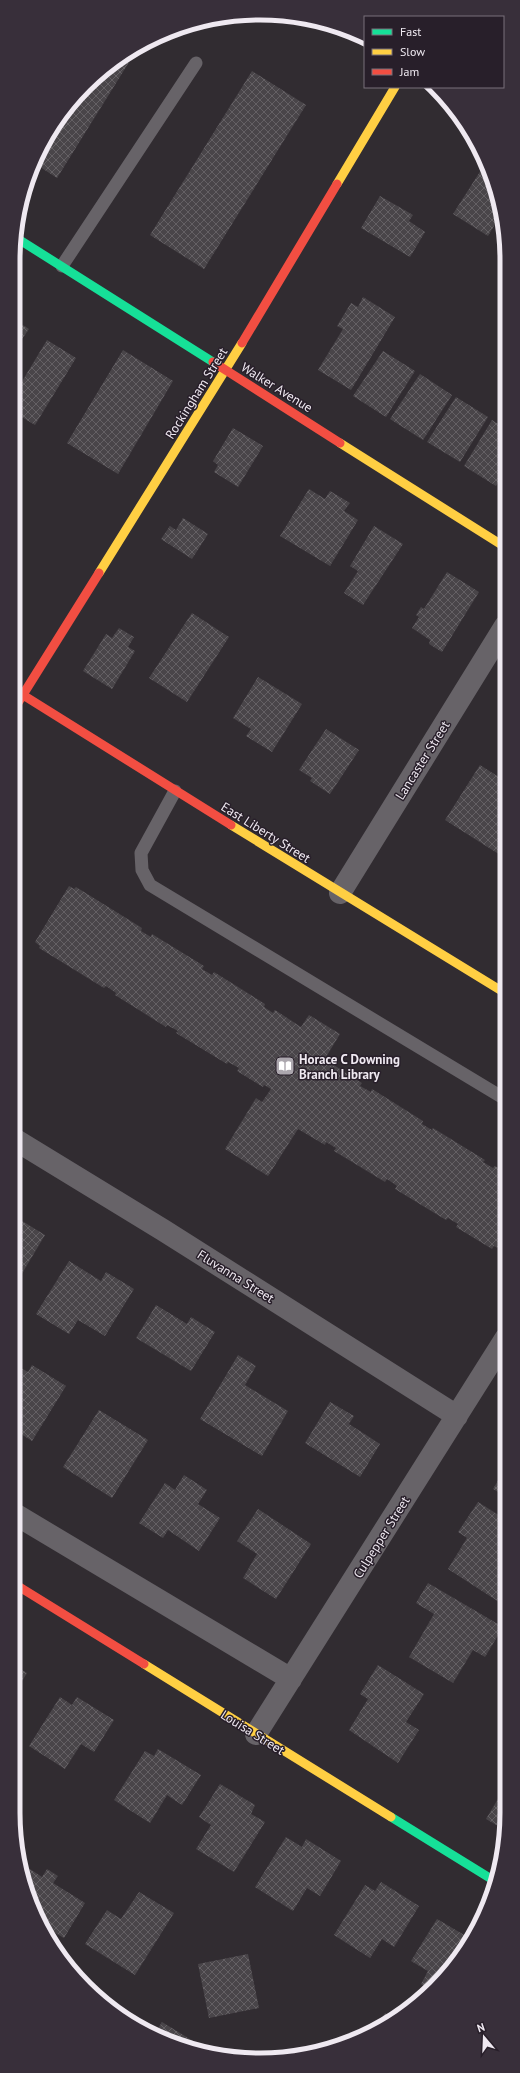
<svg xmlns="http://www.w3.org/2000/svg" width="520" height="2073" font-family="'PT Sans',sans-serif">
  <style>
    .building { fill: url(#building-cross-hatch) }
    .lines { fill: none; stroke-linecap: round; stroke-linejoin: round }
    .lane { stroke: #676368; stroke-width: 13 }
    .street { stroke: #676368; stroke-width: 22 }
    .fast { stroke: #16e098; stroke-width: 9 }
    .slow { stroke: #ffcf43; stroke-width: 9 }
    .jam { stroke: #f24e42; stroke-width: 9 }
    .labels { text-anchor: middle; stroke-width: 3; stroke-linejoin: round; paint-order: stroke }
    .street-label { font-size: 13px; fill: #efe9f1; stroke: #281f2a }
    .poi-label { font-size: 13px; font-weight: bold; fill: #efe9f1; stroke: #281f2a; text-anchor: start }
    .rim { fill: none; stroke: #efe9f1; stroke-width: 5 }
  </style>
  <defs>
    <pattern id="building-cross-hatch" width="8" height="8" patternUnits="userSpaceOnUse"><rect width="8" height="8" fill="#494549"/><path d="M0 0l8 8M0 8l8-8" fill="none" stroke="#646064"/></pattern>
  </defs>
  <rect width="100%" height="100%" fill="#312c31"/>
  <!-- building -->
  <path class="building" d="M136,51l-79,127 -20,-13 9,-29 64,-72z
    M252,71l54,34 -102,164 -54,-34z
    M481,170l8,5 12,39 -13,22 -35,-22z
    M380,196l33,19 -4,6 16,11 -15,25 -49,-29z
    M363,297l32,20 -44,73 -33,-20 25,-41 -6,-3 14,-23 7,4z
    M15,320l14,9 -14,20z
    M47,340l29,18 -41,67 -20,-12v-20z
    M123,350l50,31 -55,93 -51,-31z
    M383,351l32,20 -29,46 -33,-21z
    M420,374l32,21 -29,45 -33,-21z
    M456,397l32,20 -28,45 -33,-20z
    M492,420l13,8v44l-9,14 -32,-20z
    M233,428l30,18 -25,41 -24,-15 4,-7 -5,-4z
    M505,480v11l-5,-3z
    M309,489l16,10 5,-8 20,12 -6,8 14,9 -28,46 -50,-30z
    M183,518l25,16 -16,25 -31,-20 9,-13 6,4z
    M374,526l29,18 -40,61 -19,-12 14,-22 -8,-5z
    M447,572l32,20 -37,60 -13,-8 1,-4 -18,-12 7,-11 -3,-2 5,-8 3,2z
    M192,613l37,24 -42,65 -38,-24z
    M119,628l15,9 -6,10 7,4 -23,38 -29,-18 23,-37 6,4z
    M258,677l44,27 -30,48 -26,-16 5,-7 -18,-11z
    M326,729l33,21 -29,44 -20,-13 2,-3 -13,-8z
    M480,765l25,16v77l-60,-38z
    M69,886l5,3 2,-2 66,41 -1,3 10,6 1,-3 52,32 -2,3 10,6 2,-3 51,32 -1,3 9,6 2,-3 26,17 8,-12 31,19 -17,28 4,3 2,-3 33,21 -2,3 11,6 1,-3 51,32 -1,3 10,6 1,-2 52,32 -2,2 10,6 2,-2 10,6v69l-5,8 -6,-3 -2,3 -36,-22 2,-3 -10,-6 -2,2 -51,-31 2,-3 -10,-7 -2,3 -51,-31 2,-3 -10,-6 -1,3 -27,-16 -30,47 -43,-27 31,-51 6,4 9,-13 -7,-4 -1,2 -26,-16 2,-3 -11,-6 -1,2 -51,-31 2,-2 -11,-6 -1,2 -51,-32 1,-2 -10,-7 -2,2 -65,-40 1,-2 -5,-4z
    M14,1216l31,19 -31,52z
    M69,1261l32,20 5,-9 28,17 -29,47 -27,-16 -9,14 -33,-20z
    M156,1305l31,19 4,-7 24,15 -24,39 -55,-33z
    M238,1355l18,11 -11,19 43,26 -26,45 -62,-37z
    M14,1364l14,8 4,-7 34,21 -34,55 -11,-7 -3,4 -4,-3z
    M330,1402l24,14 -5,8 31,20 -20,33 -55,-34z
    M99,1410l49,30 -36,58 -49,-31z
    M505,1469v27l-12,-7z
    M184,1475l23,15 -9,14 22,14 -21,33 -31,-21 -5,8 -24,-15 26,-40 10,7z
    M478,1502l27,17v74l-6,9 -51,-33 19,-31 -9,-6z
    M258,1509l53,35 -35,55 -33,-21 14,-24 -20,-13z
    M428,1583l75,44 -18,30 -12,-7 -20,33 -44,-26 25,-43 -18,-11z
    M13,1665l14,8 -14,23z
    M378,1665l46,29 -18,28 13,8 -21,33 -49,-33 19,-31 -8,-5z
    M60,1697l12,8 5,-8 37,23 -20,32 -13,-8 -16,25 -36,-23z
    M158,1749l43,26 -19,30 -15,-10 -17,28 -36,-23 31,-49 9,5z
    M220,1784l35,21 -4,9 14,8 -31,50 -38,-23 15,-24 -12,-8z
    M505,1787v43l-19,-11z
    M286,1837l16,10 4,-8 35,22 -21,35 -13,-8 -14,23 -38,-24z
    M30,1869l12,8 5,-8 11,7 -5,7 32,20 -21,35 -21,-12 -11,-19 -7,-32z
    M381,1882l38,24 -25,41 -12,-8 -12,19 -36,-23 31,-50 10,6z
    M139,1892l35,21 -39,62 -50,-31 22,-34 14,9z
    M437,1919l34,20 -43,50 -7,-5 7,-13 -17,-10z
    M248,1954l11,54 -50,10 -11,-54z
    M385,2013l8,5 -16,9z
    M162,2022l36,22 -1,3 -43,-12z"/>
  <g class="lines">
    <!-- lane -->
    <path class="lane" d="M62,266l134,-203
      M175,791l-34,62 1,17 8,15 355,214"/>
    <!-- street -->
    <path class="street" d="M340,893l165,-267
      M14,1139l149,91 294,186
      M13,1513l278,166
      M256,1734l249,-395"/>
    <!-- fast -->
    <path class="fast" d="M15,237l198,125
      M391,1817l102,63"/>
    <!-- slow -->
    <path class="slow" d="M337,184l58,-97
      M340,443l165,104
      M99,573l143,-230
      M231,825l274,168
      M144,1664l247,153"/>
    <!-- jam -->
    <path class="jam" d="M242,343l95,-159
      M213,362l127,81
      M15,690l216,135
      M14,709l85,-136
      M13,1583l131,81"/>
  </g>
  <!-- icons -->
  <defs>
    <g id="library-square" transform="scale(1)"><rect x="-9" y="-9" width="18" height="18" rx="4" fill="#aca7ae" stroke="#281f2a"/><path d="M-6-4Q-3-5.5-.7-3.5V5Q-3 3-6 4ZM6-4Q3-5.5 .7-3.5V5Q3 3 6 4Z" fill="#fff"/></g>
  </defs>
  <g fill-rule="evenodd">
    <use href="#library-square" x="285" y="1066"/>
  </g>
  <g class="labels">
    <!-- street labels -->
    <g class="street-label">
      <text transform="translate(277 387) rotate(32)" y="5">Walker Avenue</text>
      <text transform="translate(196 393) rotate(-58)" y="5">Rockingham Street</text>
      <text transform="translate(422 760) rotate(-58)" y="5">Lancaster Street</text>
      <text transform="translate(266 832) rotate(32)" y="5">East Liberty Street</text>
      <text transform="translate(236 1276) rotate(32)" y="5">Fluvanna Street</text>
      <text transform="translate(381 1537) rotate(-58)" y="5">Culpepper Street</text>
      <text transform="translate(253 1732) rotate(32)" y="5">Louisa Street</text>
    </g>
    <!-- poi labels -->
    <g class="poi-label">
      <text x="299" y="1064">Horace C Downing<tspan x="299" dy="15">Branch Library</tspan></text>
    </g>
  </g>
  <!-- crop -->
  <path d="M0 0H520V2073H0ZM260 20H260A240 240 0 0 1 500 260V1813A240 240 0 0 1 260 2053H260A240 240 0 0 1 20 1813V260A240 240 0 0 1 260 20Z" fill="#382f3a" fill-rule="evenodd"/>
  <path class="rim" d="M260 20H260A240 240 0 0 1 500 260V1813A240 240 0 0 1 260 2053H260A240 240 0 0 1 20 1813V260A240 240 0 0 1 260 20Z"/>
  <!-- legend -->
  <rect x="364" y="16" width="140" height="72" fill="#281f2a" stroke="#78707a"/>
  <rect x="372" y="29" width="20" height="6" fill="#16e098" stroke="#78707a"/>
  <text x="400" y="36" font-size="12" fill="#efe9f1">Fast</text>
  <rect x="372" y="49" width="20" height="6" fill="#ffcf43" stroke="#78707a"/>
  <text x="400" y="56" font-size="12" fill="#efe9f1">Slow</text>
  <rect x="372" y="69" width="20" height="6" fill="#f24e42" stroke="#78707a"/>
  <text x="400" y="76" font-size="12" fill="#efe9f1">Jam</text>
  <!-- north arrow -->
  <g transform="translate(484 2037) rotate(341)" stroke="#281f2a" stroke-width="3" paint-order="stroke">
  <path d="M0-3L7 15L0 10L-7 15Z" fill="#efe9f1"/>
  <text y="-6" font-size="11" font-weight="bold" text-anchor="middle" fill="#efe9f1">N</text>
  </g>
</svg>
